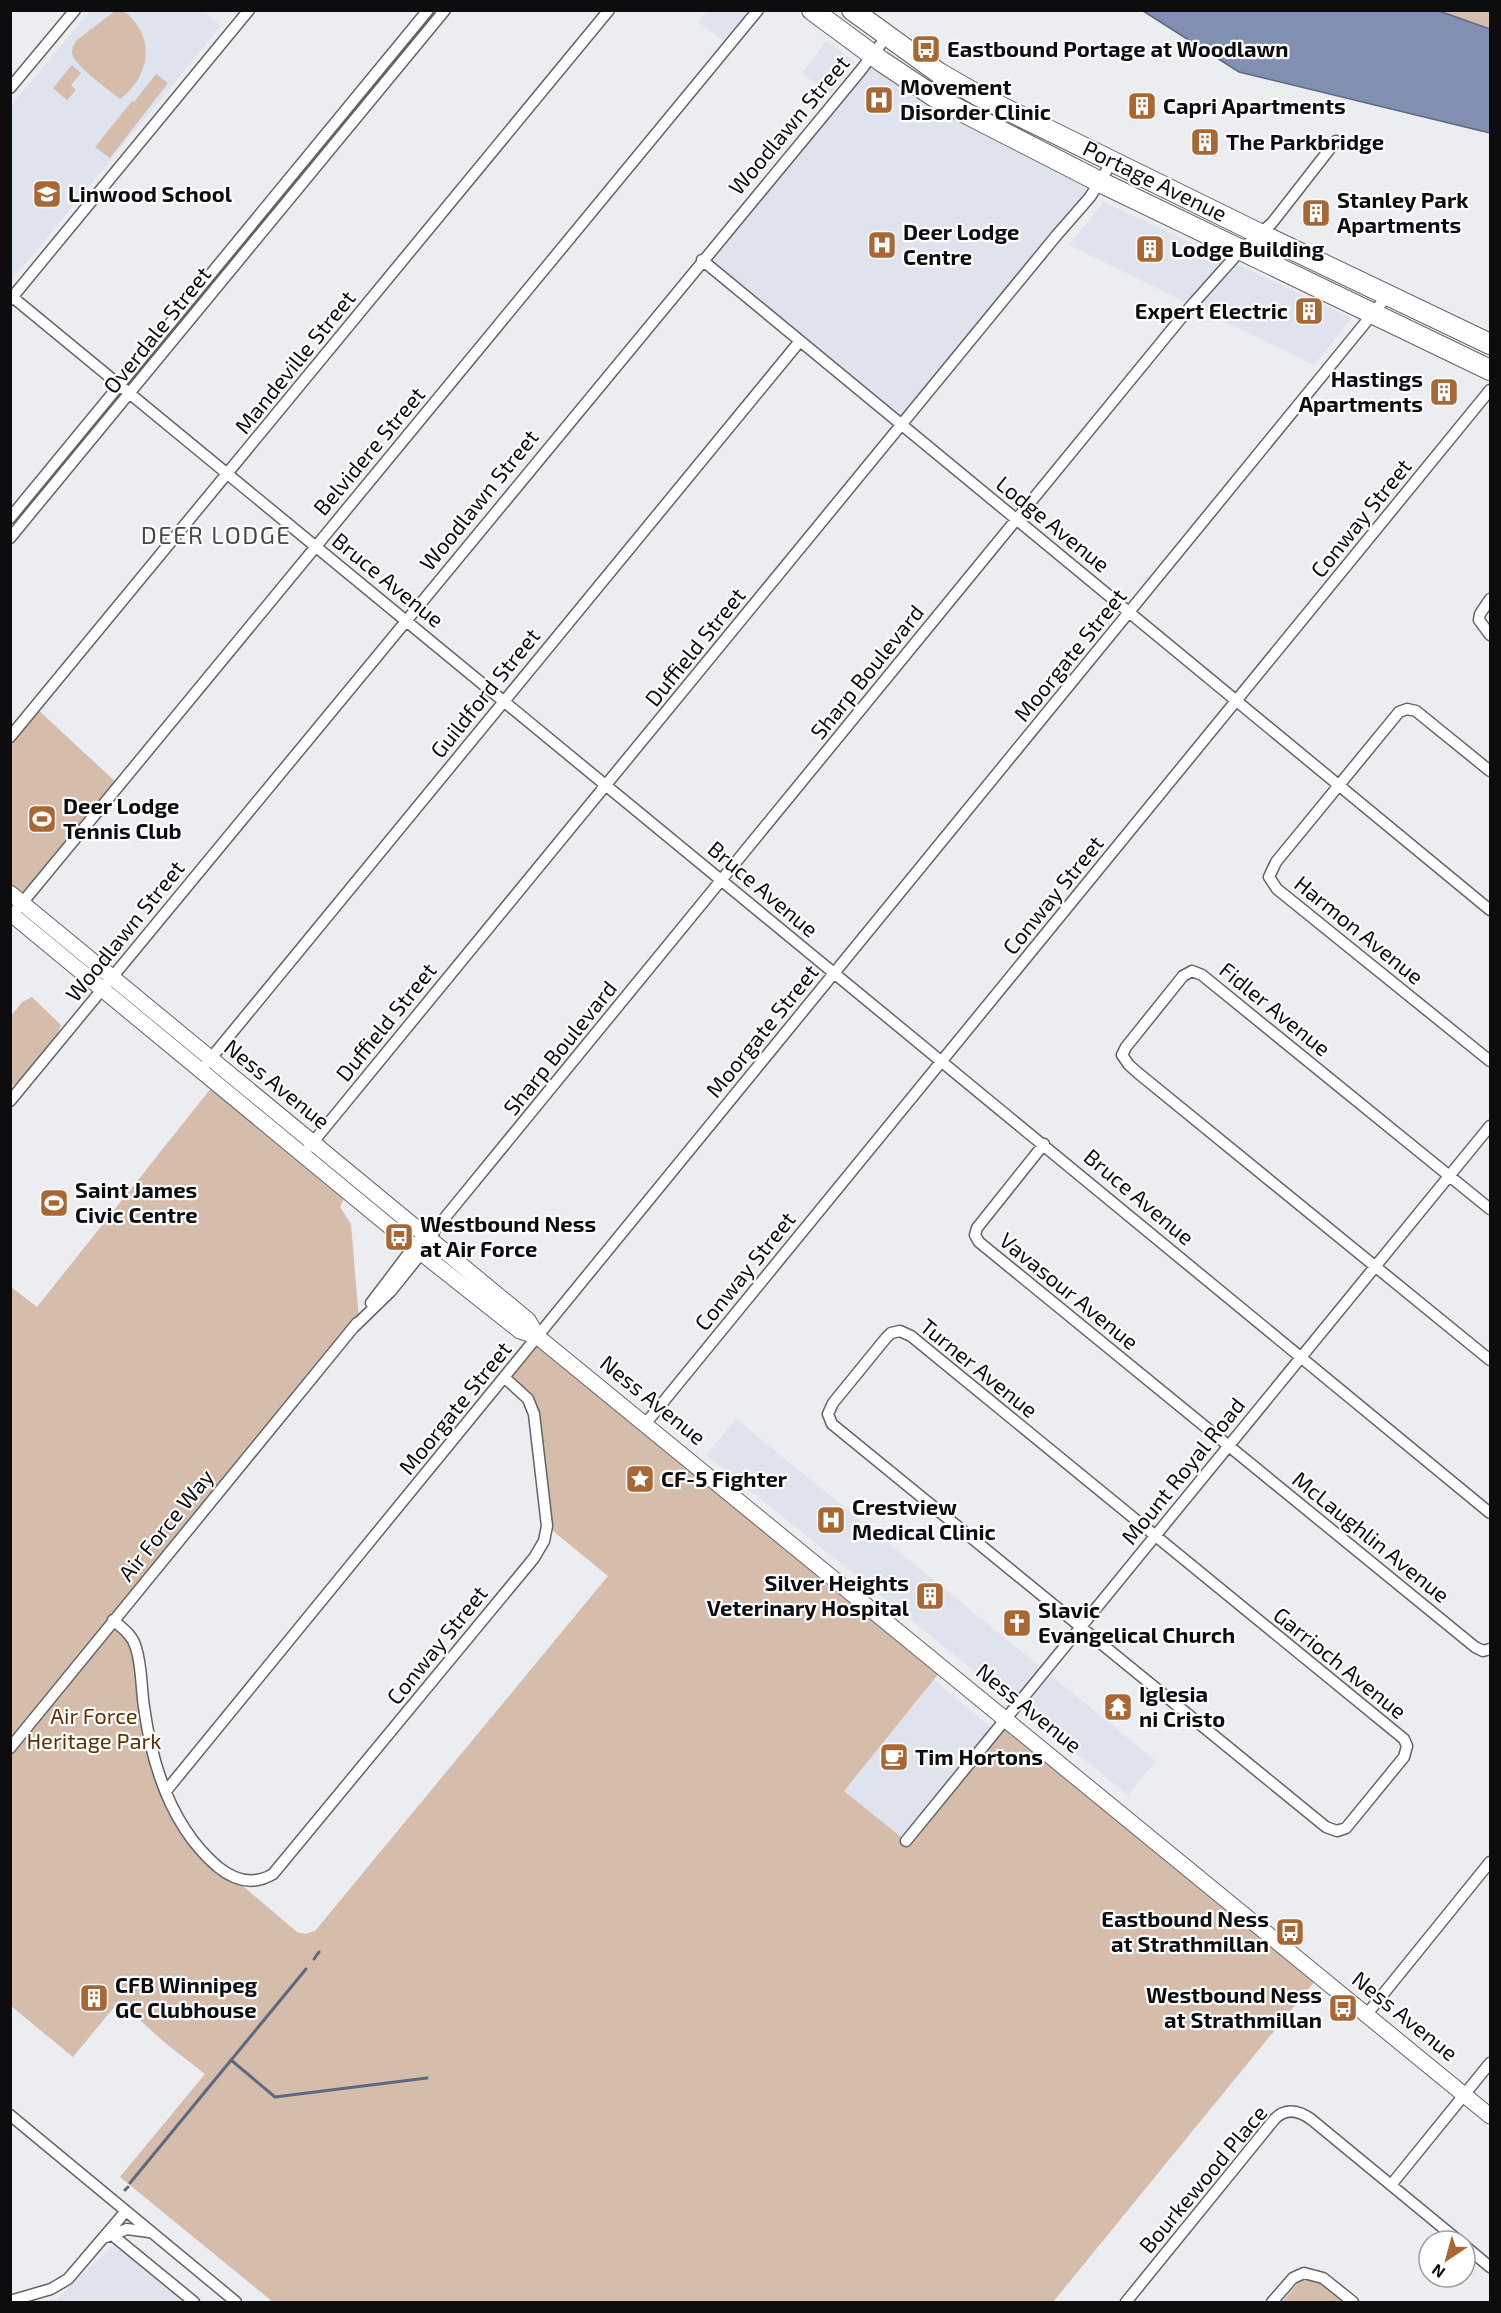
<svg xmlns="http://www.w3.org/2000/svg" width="1501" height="2313" font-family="'Exo 2',sans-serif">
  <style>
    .built { fill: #dee3ee }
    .green { fill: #d5bcab }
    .water { fill: #808fb2; stroke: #5e6881; stroke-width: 1.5 }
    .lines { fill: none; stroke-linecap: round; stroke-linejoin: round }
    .stream { stroke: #5e6881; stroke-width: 3 }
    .street-casing { stroke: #626467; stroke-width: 13 }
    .secondary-casing { stroke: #626467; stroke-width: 17 }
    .highway-casing { stroke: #626467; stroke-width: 22 }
    .street { stroke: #fff; stroke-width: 10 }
    .secondary { stroke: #fff; stroke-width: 15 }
    .highway { stroke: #fff; stroke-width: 20 }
    .labels { text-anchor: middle; stroke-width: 4.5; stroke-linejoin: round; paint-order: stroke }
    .poi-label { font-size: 22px; font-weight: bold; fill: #0d0d0f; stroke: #fff; text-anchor: start }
    .street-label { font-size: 22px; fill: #0d0d0f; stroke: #fff }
    .park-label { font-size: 22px; fill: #5f3003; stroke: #fff }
    .neighbourhood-label { font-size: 24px; letter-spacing: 1.5px; fill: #48494d; stroke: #fff }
  </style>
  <rect width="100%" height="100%" fill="#ebedf1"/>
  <!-- built -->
  <path class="built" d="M90,11h113l18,15 -210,255v-175z
    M707,11h50l-28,34 -31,-23z
    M826,41l29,21 -25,32 -28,-21z
    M872,55l228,127 -198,243 -200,-165z
    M1104,202l248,116 -38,47 -245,-120z
    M736,1419l420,342 -28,34 -422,-340z
    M934,1680l63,52 -91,109 -62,-50z
    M116,2242l74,60h-152l19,-3z"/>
  <!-- green -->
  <path class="green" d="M115,11c11,-1 16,5 22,14 18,26 6,57 -17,74 -12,-10 -43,-31 -48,-45 -1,-5 2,-10 5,-14z
    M1439,11h51v18z
    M72,65l9,8 -10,12 5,5 -9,10 -14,-12z
    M156,74l12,9 -58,75 -15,-11 37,-46 2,1z
    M35,707l84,78 -97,118 -11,-10v-156z
    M32,997l29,28 -5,14 -37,44 -8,3v-70l11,-14z
    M216,1082l128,116 -4,9 11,17 8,97 -246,299 16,14 18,90 34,99 50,53 66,56 8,2 10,-3 293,-355 -61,-50 -13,-112 -29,-36 33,-41 406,330 -100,124 62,50 100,-123 313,258 -266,326h-780l-153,-125 85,-103 -41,-32 -34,-31 -6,1 -9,-6 -42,51 -62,-51v-719l26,20z
    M1307,2278l13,4 25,20h-63l16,-19z"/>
  <!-- water -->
  <path class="water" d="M1143,11h296l51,18v104l-251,-61z"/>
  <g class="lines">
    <!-- stream -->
    <path class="stream" d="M314,1959l5,-7
      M231,2060l44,37 152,-19
      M130,2183l176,-214
      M125,2190l3,-3"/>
    <!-- street casing -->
    <g class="street-casing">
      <path id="street" d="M10,88l65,-78
        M702,260l788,650
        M10,295l1480,1218
        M10,300l239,-290
        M10,518l418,-508
        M10,538l435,-528
        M1490,599l-10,15 -1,6 11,15
        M10,737l599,-727
        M1490,771l-74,-60 -9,-2 -8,3 -123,150 -7,15 8,12 213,172
        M18,908l740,-898
        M207,1063l593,-722
        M10,1101l851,-1031 26,-34
        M1044,1144l-67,84 -2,7 4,7 496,405 8,4 7,-2
        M309,1147l747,-911 34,-39 22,-35
        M1490,1209l-288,-234 -10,-4 -9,5 -57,71 -4,8 7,10 9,8 352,287
        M371,1303l47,-62
        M354,1327l37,-36 41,-51 2,-9 757,-925 50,-56 31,-27 64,-82
        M900,1331l11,5 493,403 3,7 -3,11 -58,71 -9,3 -11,-4 -494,-403 -4,-10 5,-11 53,-65 5,-5z
        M646,1423l844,-1033
        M113,1620c9,8 20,15 23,28 6,18 5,40 8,59 8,59 27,120 74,160 16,13 35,19 55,7l261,-316 10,-17 3,-15 -13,-112 -6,-15 -23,-21
        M10,1748l347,-425
        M166,1791l1222,-1496
        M906,1841l584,-715
        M1367,2014l123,-152
        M10,2115l226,187
        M1391,2185l99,-122
        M111,2234l83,68
        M106,2237l21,-8 22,3
        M1465,2246l25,21
        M10,2301l41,-12 17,-10 58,-68
        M1126,2302l147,-181c11,-14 26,-11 39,-1l147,121
        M1272,2302l21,-24 11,-5 19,5 30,24"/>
    </g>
    <!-- secondary casing -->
    <g class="secondary-casing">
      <path id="secondary" d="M10,893l518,427 10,17 952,779
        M10,913l419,346 91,72 18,6"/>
    </g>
    <!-- highway casing -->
    <g class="highway-casing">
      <path id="highway" d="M812,10l69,51 57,38 162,83 390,188
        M852,10l87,63 40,23 279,137 232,111"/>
    </g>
    <!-- street -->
    <use href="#street" class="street"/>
    <!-- secondary -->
    <use href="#secondary" class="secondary"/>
    <!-- highway -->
    <use href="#highway" class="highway"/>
  </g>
  <!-- icons -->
  <defs>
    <g id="bus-square" transform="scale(1.5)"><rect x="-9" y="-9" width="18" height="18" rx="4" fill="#a96733" stroke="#fff"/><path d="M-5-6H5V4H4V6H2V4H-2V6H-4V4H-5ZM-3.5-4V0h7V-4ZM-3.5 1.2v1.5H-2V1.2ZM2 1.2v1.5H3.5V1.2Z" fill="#fff"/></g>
    <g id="hospital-square" transform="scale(1.5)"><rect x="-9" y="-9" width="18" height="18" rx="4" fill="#a96733" stroke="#fff"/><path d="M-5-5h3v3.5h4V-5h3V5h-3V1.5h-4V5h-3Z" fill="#fff"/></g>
    <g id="building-square" transform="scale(1.5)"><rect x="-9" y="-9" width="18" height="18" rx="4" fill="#a96733" stroke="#fff"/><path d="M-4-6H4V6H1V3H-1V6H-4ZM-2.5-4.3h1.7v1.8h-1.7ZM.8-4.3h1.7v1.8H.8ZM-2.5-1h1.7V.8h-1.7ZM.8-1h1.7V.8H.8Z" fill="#fff"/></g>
    <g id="school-square" transform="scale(1.5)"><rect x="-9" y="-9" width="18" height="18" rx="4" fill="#a96733" stroke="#fff"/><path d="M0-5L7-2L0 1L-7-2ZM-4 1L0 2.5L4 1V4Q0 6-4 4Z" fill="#fff"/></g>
    <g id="stadium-square" transform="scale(1.5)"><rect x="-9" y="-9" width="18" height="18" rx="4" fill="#a96733" stroke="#fff"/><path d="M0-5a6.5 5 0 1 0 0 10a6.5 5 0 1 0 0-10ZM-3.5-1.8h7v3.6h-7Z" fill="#fff"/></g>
    <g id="sight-square" transform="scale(1.5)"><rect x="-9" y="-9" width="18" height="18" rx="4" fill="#a96733" stroke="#fff"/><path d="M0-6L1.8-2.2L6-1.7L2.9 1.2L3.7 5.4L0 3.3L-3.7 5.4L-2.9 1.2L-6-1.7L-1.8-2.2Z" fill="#fff"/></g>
    <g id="church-square" transform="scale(1.5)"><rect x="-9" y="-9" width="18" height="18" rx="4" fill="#a96733" stroke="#fff"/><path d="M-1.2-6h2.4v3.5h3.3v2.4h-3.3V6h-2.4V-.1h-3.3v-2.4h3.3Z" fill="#fff"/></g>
    <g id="temple-square" transform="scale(1.5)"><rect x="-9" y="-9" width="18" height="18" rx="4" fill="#a96733" stroke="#fff"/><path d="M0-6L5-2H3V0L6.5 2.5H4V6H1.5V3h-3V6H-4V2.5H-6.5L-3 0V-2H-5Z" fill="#fff"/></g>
    <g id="cafe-square" transform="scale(1.5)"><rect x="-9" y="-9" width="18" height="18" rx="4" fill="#a96733" stroke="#fff"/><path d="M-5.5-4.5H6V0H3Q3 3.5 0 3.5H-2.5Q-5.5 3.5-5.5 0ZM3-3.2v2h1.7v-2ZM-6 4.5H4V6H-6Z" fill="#fff"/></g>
  </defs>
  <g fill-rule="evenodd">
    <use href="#bus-square" x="926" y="49"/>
    <use href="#hospital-square" x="879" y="100"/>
    <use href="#building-square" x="1142" y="106"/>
    <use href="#building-square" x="1205" y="142"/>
    <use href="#school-square" x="47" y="194"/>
    <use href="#building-square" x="1316" y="213"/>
    <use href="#hospital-square" x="882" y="245"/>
    <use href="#building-square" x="1150" y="249"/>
    <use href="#building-square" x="1309" y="311"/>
    <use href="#building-square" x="1444" y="392"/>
    <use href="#stadium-square" x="42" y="819"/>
    <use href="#stadium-square" x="54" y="1203"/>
    <use href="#bus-square" x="399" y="1237"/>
    <use href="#sight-square" x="640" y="1479"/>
    <use href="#hospital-square" x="831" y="1520"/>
    <use href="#building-square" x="930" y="1596"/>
    <use href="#church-square" x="1017" y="1623"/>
    <use href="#temple-square" x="1118" y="1707"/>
    <use href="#cafe-square" x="894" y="1757"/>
    <use href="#bus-square" x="1290" y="1932"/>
    <use href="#building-square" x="94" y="1998"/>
    <use href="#bus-square" x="1343" y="2008"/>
  </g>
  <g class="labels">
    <!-- poi labels -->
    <g class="poi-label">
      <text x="947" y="57">Eastbound Portage at Woodlawn</text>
      <text x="900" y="95">Movement<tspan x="900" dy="25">Disorder Clinic</tspan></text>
      <text x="1163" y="114">Capri Apartments</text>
      <text x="1226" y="150">The Parkbridge</text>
      <text x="68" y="202">Linwood School</text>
      <text x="1337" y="208">Stanley Park<tspan x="1337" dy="25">Apartments</tspan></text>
      <text x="903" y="240">Deer Lodge<tspan x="903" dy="25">Centre</tspan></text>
      <text x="1171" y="257">Lodge Building</text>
      <text x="1288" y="319" text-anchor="end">Expert Electric</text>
      <text x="1423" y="387" text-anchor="end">Hastings<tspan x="1423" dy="25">Apartments</tspan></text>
      <text x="63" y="814">Deer Lodge<tspan x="63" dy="25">Tennis Club</tspan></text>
      <text x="75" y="1198">Saint James<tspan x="75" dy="25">Civic Centre</tspan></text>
      <text x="420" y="1232">Westbound Ness<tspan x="420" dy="25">at Air Force</tspan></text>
      <text x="661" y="1487">CF-5 Fighter</text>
      <text x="852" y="1515">Crestview<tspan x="852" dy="25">Medical Clinic</tspan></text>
      <text x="909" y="1591" text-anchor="end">Silver Heights<tspan x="909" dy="25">Veterinary Hospital</tspan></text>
      <text x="1038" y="1618">Slavic<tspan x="1038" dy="25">Evangelical Church</tspan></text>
      <text x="1139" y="1702">Iglesia<tspan x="1139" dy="25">ni Cristo</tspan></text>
      <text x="915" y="1765">Tim Hortons</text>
      <text x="1269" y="1927" text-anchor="end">Eastbound Ness<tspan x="1269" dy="25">at Strathmillan</tspan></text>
      <text x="115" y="1993">CFB Winnipeg<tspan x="115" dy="25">GC Clubhouse</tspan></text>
      <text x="1322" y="2003" text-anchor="end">Westbound Ness<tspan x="1322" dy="25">at Strathmillan</tspan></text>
    </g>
    <!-- street labels -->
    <g class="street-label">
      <text transform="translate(789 125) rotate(-50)" y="8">Woodlawn Street</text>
      <text transform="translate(1155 181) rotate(26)" y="8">Portage Avenue</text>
      <text transform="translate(157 330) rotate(-51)" y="8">Overdale Street</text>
      <text transform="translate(295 362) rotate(-51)" y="8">Mandeville Street</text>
      <text transform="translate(369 451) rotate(-50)" y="8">Belvidere Street</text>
      <text transform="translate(479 500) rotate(-51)" y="8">Woodlawn Street</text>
      <text transform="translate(1361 518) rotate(-51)" y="8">Conway Street</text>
      <text transform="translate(1053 524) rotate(39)" y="8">Lodge Avenue</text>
      <text transform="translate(388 580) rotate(39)" y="8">Bruce Avenue</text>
      <text transform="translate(695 647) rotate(-51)" y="8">Duffield Street</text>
      <text transform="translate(1070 655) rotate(-51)" y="8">Moorgate Street</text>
      <text transform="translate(867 672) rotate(-51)" y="8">Sharp Boulevard</text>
      <text transform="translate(485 693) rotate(-51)" y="8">Guildford Street</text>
      <text transform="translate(763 889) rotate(40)" y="8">Bruce Avenue</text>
      <text transform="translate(1053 895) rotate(-51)" y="8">Conway Street</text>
      <text transform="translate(1359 930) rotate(39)" y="8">Harmon Avenue</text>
      <text transform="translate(125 931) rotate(-51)" y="8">Woodlawn Street</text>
      <text transform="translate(1275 1009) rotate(39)" y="8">Fidler Avenue</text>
      <text transform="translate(386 1022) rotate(-51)" y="8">Duffield Street</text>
      <text transform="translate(762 1031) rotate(-51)" y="8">Moorgate Street</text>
      <text transform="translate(560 1048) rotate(-51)" y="8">Sharp Boulevard</text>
      <text transform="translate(277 1084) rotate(39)" y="8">Ness Avenue</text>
      <text transform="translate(1139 1197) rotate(40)" y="8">Bruce Avenue</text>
      <text transform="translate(745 1271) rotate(-51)" y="8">Conway Street</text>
      <text transform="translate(1069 1291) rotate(39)" y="8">Vavasour Avenue</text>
      <text transform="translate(979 1368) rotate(39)" y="8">Turner Avenue</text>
      <text transform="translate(653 1400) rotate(39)" y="8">Ness Avenue</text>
      <text transform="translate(455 1408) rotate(-51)" y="8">Moorgate Street</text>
      <text transform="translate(1183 1471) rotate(-51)" y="8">Mount Royal Road</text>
      <text transform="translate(166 1525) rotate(-51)" y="8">Air Force Way</text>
      <text transform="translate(1371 1537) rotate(39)" y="8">McLaughlin Avenue</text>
      <text transform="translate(437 1645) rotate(-51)" y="8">Conway Street</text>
      <text transform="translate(1340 1663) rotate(39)" y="8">Garrioch Avenue</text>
      <text transform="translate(1029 1708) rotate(39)" y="8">Ness Avenue</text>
      <text transform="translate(1405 2016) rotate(39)" y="8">Ness Avenue</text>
      <text transform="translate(1203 2179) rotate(-50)" y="8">Bourkewood Place</text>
    </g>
    <!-- park labels -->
    <g class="park-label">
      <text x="94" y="1724">Air Force<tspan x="94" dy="25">Heritage Park</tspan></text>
    </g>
    <!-- neighbourhood labels -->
    <g class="neighbourhood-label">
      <text x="216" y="544">DEER LODGE</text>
    </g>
  </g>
  <!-- border -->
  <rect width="1501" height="2313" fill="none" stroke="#0d0d0f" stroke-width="24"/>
  <!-- north arrow -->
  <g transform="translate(1447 2259) rotate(216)"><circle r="28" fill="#ffffff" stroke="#9e9e9f" stroke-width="1.5"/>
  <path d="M0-4.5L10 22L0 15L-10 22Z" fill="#a96733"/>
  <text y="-9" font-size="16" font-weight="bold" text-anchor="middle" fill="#0d0d0f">N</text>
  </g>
</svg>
